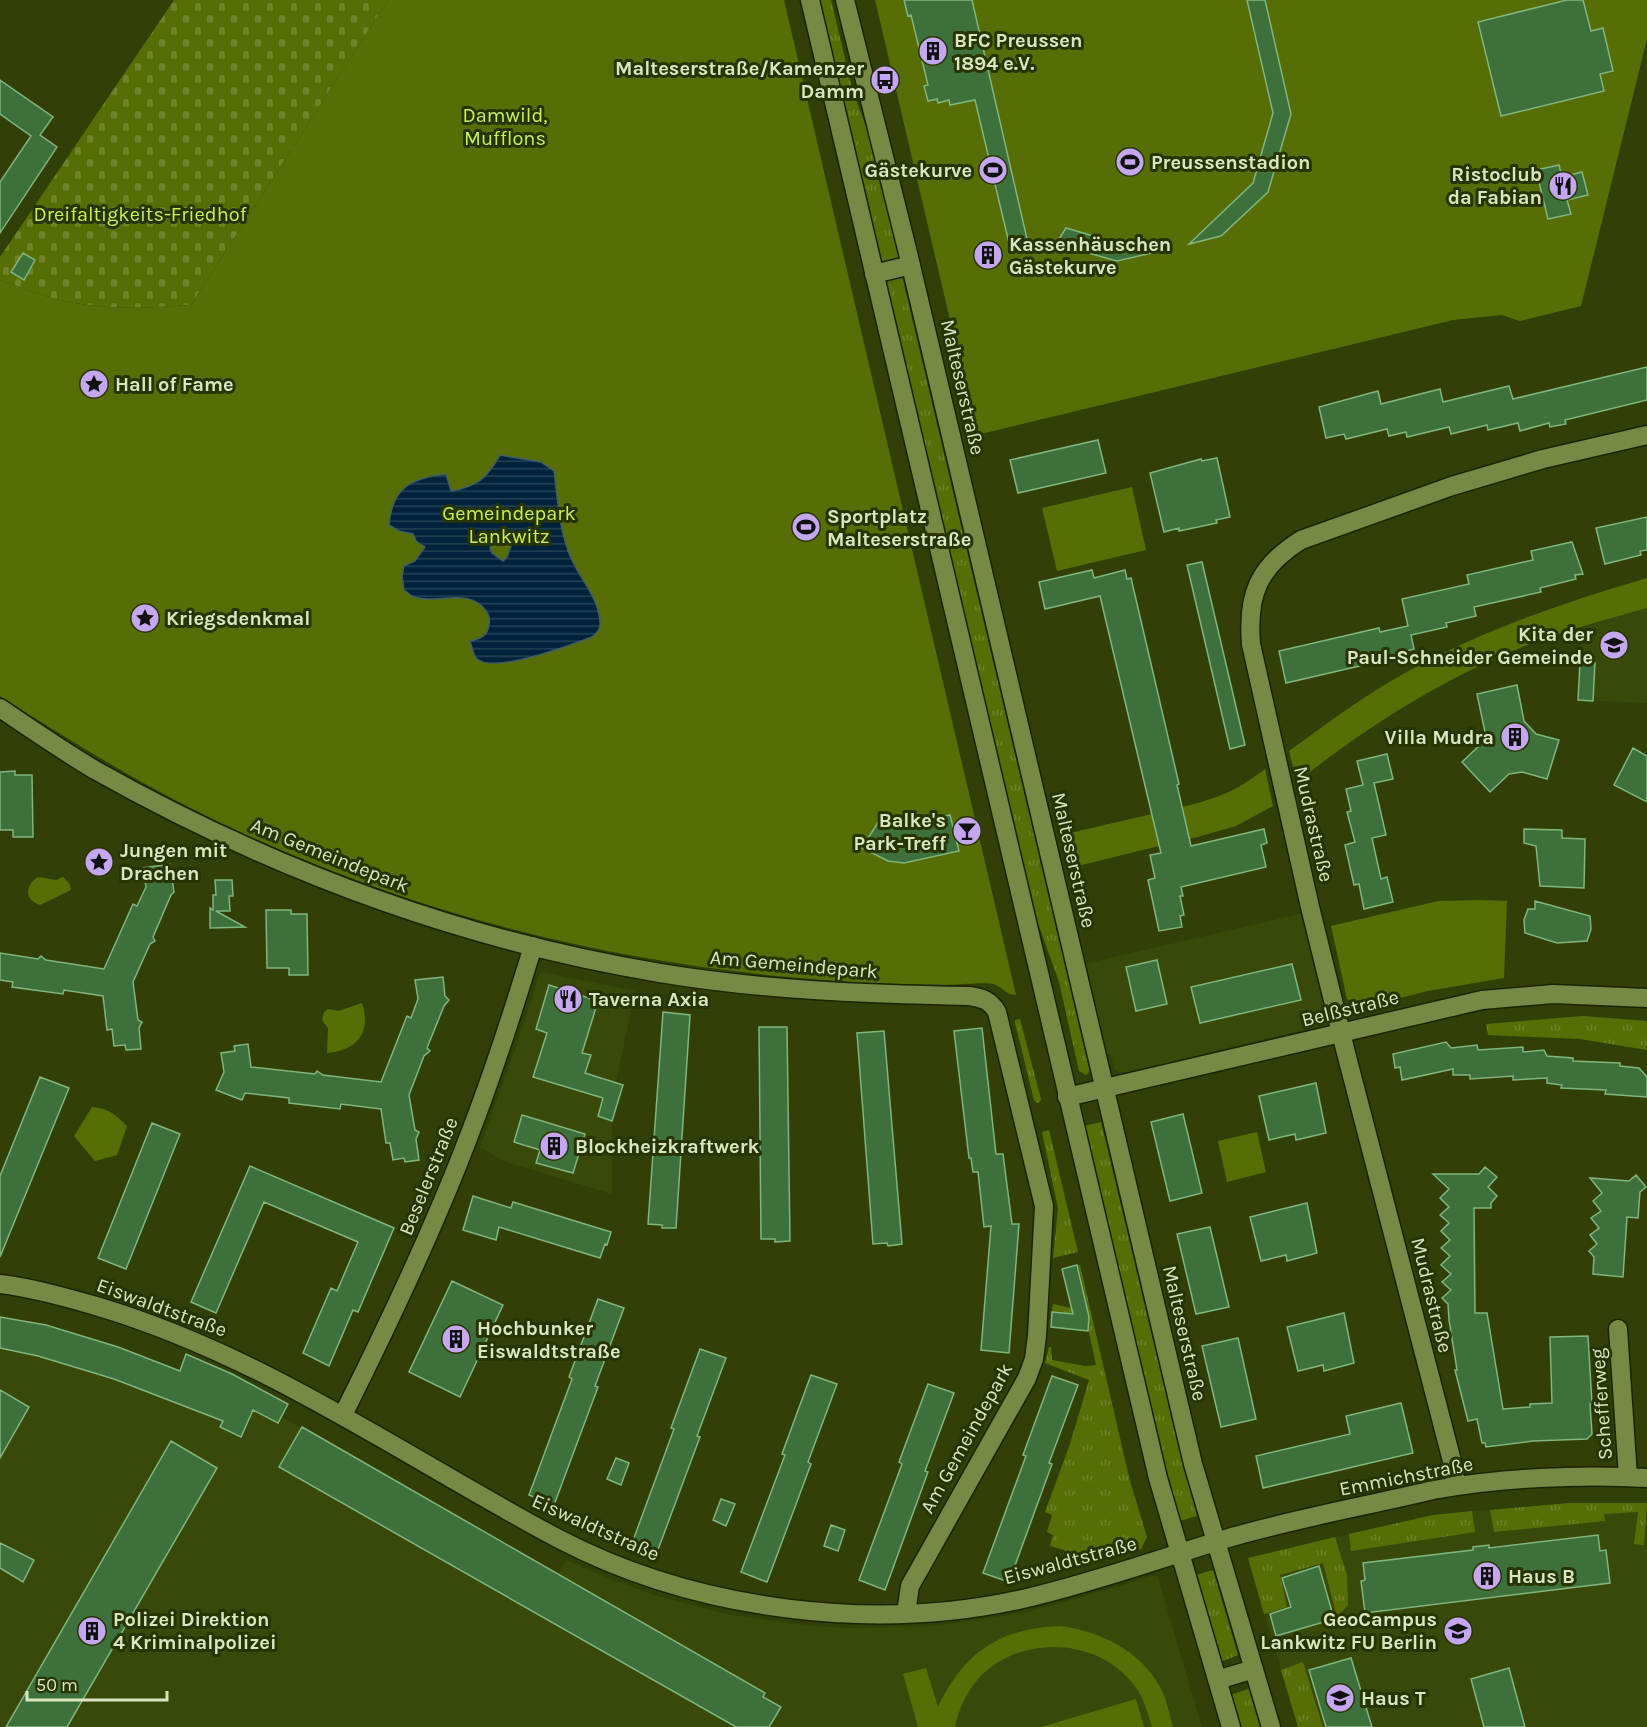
<svg xmlns="http://www.w3.org/2000/svg" width="1647" height="1727" font-family="Karla,sans-serif">
  <style>
    .built { fill: #394909 }
    .grass { fill: url(#grass-tufts) }
    .cemetery { fill: url(#cemetery-stones) }
    .park { fill: #576e07 }
    .water { fill: url(#water-rules); stroke: #415e64; stroke-width: 1.5; fill-rule: evenodd }
    .building { fill: #3e703c; stroke: #80b57d; stroke-width: 1.5 }
    .lines { fill: none; stroke-linecap: round; stroke-linejoin: round }
    .street-casing { stroke: #1b2501; stroke-width: 21 }
    .secondary-casing { stroke: #1b2501; stroke-width: 21 }
    .street { stroke: #768a45; stroke-width: 18 }
    .secondary { stroke: #768a45; stroke-width: 18 }
    .labels { text-anchor: middle; stroke-width: 6; stroke-linejoin: round; paint-order: stroke }
    .poi-label { font-size: 20px; font-weight: bold; fill: #d9e6c2; stroke: #283500; text-anchor: start }
    .park-label { font-size: 20px; fill: #c6f058; stroke: #283500 }
    .street-label { font-size: 20px; fill: #d9e6c2; stroke: #283500 }
  </style>
  <defs>
    <pattern id="grass-tufts" width="24" height="20" patternUnits="userSpaceOnUse" patternTransform="scale(1.5)"><rect width="24" height="20" fill="#576e07"/><path d="M3 7l-1-3M5 7V3M7 7l1-3M15 17l-1-3M17 17v-4M19 17l1-3" fill="none" stroke="#6f832a"/></pattern>
    <pattern id="cemetery-stones" width="16" height="16" patternUnits="userSpaceOnUse" patternTransform="scale(1.5)"><rect width="16" height="16" fill="#576e07"/><path d="M2 7V4a2 2 0 0 1 4 0v3zM10 15v-3a2 2 0 0 1 4 0v3z" fill="#6f832a"/></pattern>
    <pattern id="water-rules" width="6" height="5" patternUnits="userSpaceOnUse" patternTransform="scale(1.5)"><rect width="6" height="5" fill="#00233b"/><path d="M0 2.5h6" fill="none" stroke="#254356"/></pattern>
  </defs>
  <rect width="100%" height="100%" fill="#324008"/>
  <!-- built -->
  <path class="built" d="M1647,608v95l-69,-3 3,-73z
    M1304,913l25,109 -1,2 -198,48h-11l-5,-3 -3,-15 -6,2 -21,-92z
    M540,972l95,19 -19,92 7,2 -11,36v73l-109,-33 -23,-14 36,-100z
    M0,1317l46,8 133,46 7,-17 77,36 19,27 276,157 8,-14 42,18 46,17 72,19 83,12 39,2 86,-2 91,-13 132,-38 45,152h-1202z
    M1569,1503h78v224h-349l-50,-169 185,-43z"/>
  <!-- grass -->
  <path class="grass" d="M820,0h11l22,92 19,50 27,114 -1,3 -13,4 -3,-2z
    M902,276l187,792v4l-3,3 -7,-4 -20,-89 -25,-70 -147,-629 3,-5z
    M1583,1016l64,5v29l-67,-11 -92,-4 -2,-11z
    M1020,1019l21,80 -1,3 -3,1 -3,-3 -19,-77v-3z
    M1101,1122l78,327 18,67 -17,5 -19,-68 -77,-327z
    M1049,1130l29,122 -25,6 5,-50 -16,-76z
    M1078,1265h2l50,216 17,56 -6,12 -60,17 -17,-16 -14,-4 3,-11 -6,-3 5,-17 -7,-3 25,-68 19,-64 -44,-17 4,-16h2l1,13 33,6 11,-1 -8,-37 1,-13 -37,-3 1,-8 19,4 15,-2z
    M1569,1503h78l-3,42 -10,-1 4,-32 -34,2 1,7 -111,11 -4,-22z
    M1472,1511l3,21 -124,19 -2,-17 84,-19z
    M1335,1537l12,38 1,30 -11,12 -14,-54 -43,12 7,32 -23,7 -16,-56z
    M1213,1570l25,85 -15,6 -2,-1 -25,-85z
    M1303,1662l20,65h-25l-17,-57z
    M1248,1689h1l11,38h-19l-10,-32z"/>
  <!-- cemetery -->
  <path class="cemetery" d="M174,0h214l-197,305c-34,2 -68,5 -102,0 -31,-3 -60,-14 -89,-25v-23z"/>
  <!-- park -->
  <path class="park" d="M388,0h396l232,995c-11,0 -14,-9 -23,-11 -10,-2 -36,1 -49,1 -269,-3 -527,-60 -767,-184 -61,-32 -119,-68 -177,-105v-416c29,11 58,22 89,25 34,5 68,2 102,0z
    M875,0h772v39l-66,267 -61,15 -18,-6 -49,5 -476,115z
    M1132,487l14,63 -89,21 -15,-63z
    M1647,578v30c-42,12 -86,23 -127,40 -81,33 -155,80 -223,134l-8,-31c25,-18 50,-37 75,-53 86,-57 185,-91 283,-120z
    M1265,769l8,37 -37,20 -46,13 -8,-32c34,-8 55,-16 83,-38z
    M1152,814l7,32 -81,20 -8,-33z
    M38,877l18,3 7,-3 7,7 1,6 -31,15c-16,-5 -15,-20 -2,-28z
    M1480,900l27,1 -3,77 -76,13 -65,16 -16,-8 -16,-73 107,-25z
    M362,1003c10,30 -6,48 -35,50l1,-25 -6,-8 2,-8 4,-3 10,2z
    M92,1107c16,1 24,8 35,19l-10,29 -22,6 -21,-25z
    M1257,1132l9,40 -39,10 -9,-41z
    M1061,1626c40,6 79,24 99,61 7,12 9,27 13,40h-21c-5,-15 -8,-30 -18,-42 -36,-48 -114,-51 -155,-7 -13,14 -20,31 -24,49h-37l-15,-53 23,-6 12,39c26,-55 62,-79 123,-81z
    M1136,1699l8,28h-103z"/>
  <!-- water -->
  <path class="water" d="M500,455l41,7 13,9c4,29 5,60 17,87 9,21 28,40 29,64 1,7 -3,11 -8,15 -21,8 -97,37 -115,22 -4,-4 -5,-12 -7,-18 8,-2 16,-4 18,-12 2,-6 2,-13 -2,-18 -16,-25 -52,-5 -74,-15 -3,-2 -5,-4 -8,-6l-2,-14 2,-10 11,-5 10,-14 -9,-6 -3,-7 -14,-3 -10,-6c3,-38 23,-47 57,-51l5,17c27,-5 35,-12 49,-36zM496,534l11,5 4,7 -4,11 -4,4 -11,-8 -2,-5z"/>
  <!-- building -->
  <path class="building" d="M904,0h68l55,239 -18,4 -34,-143 -25,5 -1,-5 -11,3 -1,-4 -9,2 -4,-15 4,-1 -17,-70 -3,1z
    M1247,0h18l26,114 -23,78 -47,44 -32,8 64,-61 20,-70z
    M1567,0h16l8,31 12,-3 10,43 -13,3 4,17 -103,25 -23,-94z
    M0,80l53,37 -13,18 17,12 -57,86v-51l31,-46 -31,-22z
    M1559,165l3,12 20,-5 6,23 -21,5 4,14 -23,5 -12,-49z
    M1066,228l86,25 -35,8 -61,-17z
    M23,253l12,7 -11,20 -13,-8z
    M1647,367v33l-82,20 1,4 -16,3 -1,-4 -29,8 -2,-8 -30,7 -1,-5 -36,9 -2,-7 -42,10 -1,-5 -17,4 -2,-7 -41,10 -2,-5 -18,4 -7,-31 59,-16 3,13 59,-15 3,13 66,-16 4,13z
    M1098,440l8,33 -88,20 -8,-33z
    M1217,458l13,59 -14,3 1,3 -38,8v-3l-15,4 -14,-59 51,-14 1,2z
    M1647,517v33l-7,1 1,4 -36,9 -9,-36z
    M1572,542l11,32 -8,1 1,4 -36,9 1,4 -67,15 2,9 -30,7 1,4 -36,8 3,14 -12,3 1,4 -117,27 -7,-32 100,-23 1,4 28,-6 -6,-27 67,-15 -2,-9 66,-15 -2,-9z
    M1202,562l43,183 -15,4 -43,-184z
    M1092,570l2,8 31,-8 2,9 4,-1 48,206 -2,1 14,61 73,-17 3,14 -6,2 5,22 -85,20 2,9h-3l4,19 -4,1 2,11 -23,4 -11,-51 7,-2 -5,-23 11,-2 -61,-257 -55,13 -6,-27z
    M1580,662l15,1 -2,38 -15,-1z
    M1517,685l7,36 12,13 23,6 -12,39 -25,-7 -13,2 -19,18 -28,-30 19,-18 4,-12 -8,-38z
    M1633,748l14,8v46l-33,-17z
    M1387,754l6,25 -19,4 12,52 -14,3 9,41 6,-2 6,25 -29,7 -5,-25 -5,1 -9,-40 10,-3 -8,-30 4,-1 -5,-22 17,-4 -6,-24z
    M15,771v4h17l1,62h-20v-7h-13v-58z
    M950,815l9,36 -55,12 -16,-2 -26,-13 20,-32 12,8 10,2z
    M1524,829l38,1v8l23,1 -1,49 -44,-2 -4,-40 -12,-3z
    M170,864l4,28 -3,3 -18,42 2,4 -5,3 -17,38 5,38 4,2 -3,6 2,21 -15,1 -1,-5 -11,1 -2,-17 -5,1 -4,-34 -39,-6 -1,4 -51,-7 1,-5 -13,-2v-27l38,6 3,-3 5,4 58,9 29,-65 4,2 9,-19 -3,-19z
    M215,880h17l1,16h-4l1,15h-14l29,16 -35,1v-20l3,2v-15h3z
    M1535,901l55,15 1,13 -4,12 -30,2 -32,-10 -1,-13 4,-11h7z
    M266,910h25v4h16l1,61h-19v-7h-22z
    M1157,960l10,44 -31,7 -10,-44z
    M1292,964l9,36 -101,23 -9,-36z
    M443,977l2,19 4,4 -5,6 -17,42 3,3 -6,5 -15,39 6,35 4,2 -3,7 3,21 -14,2 -1,-4 -11,2 -3,-17h-4l-5,-34 -40,-5 -1,5 -51,-6v-5l-44,-5 -3,7 -26,-10 8,-18 -3,-19 14,-2 -1,-5 14,-2 3,23 64,7 2,-3 6,4 58,7 26,-66 4,2 7,-19 -3,-19z
    M549,985l49,16 -16,52 9,2 -6,18 38,12 -11,36 -14,-5 5,-18 -70,-21 14,-44 -11,-4z
    M663,1012l27,3 -14,213h-14v-3l-14,-1z
    M759,1027h28l3,214 -15,1v-3h-14z
    M982,1028l14,126h7l9,70h7l-10,129 -28,-3 10,-124 -7,1 -6,-55h-5l-2,-14h-2l-15,-127z
    M884,1031l18,213 -14,2 -1,-3 -14,1 -16,-211z
    M1446,1042l5,6 26,-3 1,5 45,-3v5l21,-2 3,6 26,2v3l47,2v3l19,2 8,9v20l-42,-3 1,-4 -45,-2 1,-3 -15,-2v-5l-34,2v-4l-43,3v-4h-17v-6l-51,11 -2,-13 -5,1 -2,-14z
    M40,1077l29,11 -69,169v-81z
    M1316,1083l10,50 -30,7 -1,-6 -26,6 -10,-44z
    M1183,1114l19,79 -32,8 -19,-79z
    M522,1115l63,19 -12,39 -37,-10 4,-13 -26,-8z
    M152,1123l28,11 -54,135 -28,-11z
    M250,1166l144,62 -36,84 -5,-2 -24,56 -26,-13 28,-65 6,3 21,-49 -94,-40 -48,111 -25,-11z
    M1485,1167l12,10 -9,10 9,9 -6,7v5h-17l1,105h12l16,96 27,-2v-3l22,-1 -2,-66 38,-1 4,68h-2l2,30 -5,5 -54,2 -47,6 -1,-4h-3l-5,-24 -9,2 -13,-51h2l-8,-50 -1,-16 -6,-6 9,-8 -9,-8 9,-8 -10,-9 9,-9 -9,-8 9,-8 -9,-9 8,-8 -9,-8 9,-8 -9,-9 9,-9 -16,-15h46z
    M1636,1175l10,12 -6,5 -2,26 -11,-1 -4,60 -30,-3 1,-17 -5,-6 8,-7 -7,-9 9,-7 -8,-10 10,-7 -8,-10 9,-8 -12,-15 39,3z
    M473,1196l38,12 2,-6 98,30 -4,13 -2,-1 -5,14 -101,-31 -3,13 -33,-10z
    M1307,1203l10,50 -30,8 -1,-6 -25,6 -11,-44z
    M1210,1227l19,80 -33,7 -19,-80z
    M1077,1265l12,52 -1,14 -37,-4 1,-15 21,2 -11,-45z
    M452,1281l51,24 -43,92 -51,-25z
    M598,1299l26,9 -29,78 3,1 -44,118 -25,-10 43,-116 -3,-2z
    M1344,1313l10,50 -30,8 -1,-6 -25,6 -11,-44z
    M0,1317l46,8 72,22 62,24 6,-17 46,20 56,30 -10,19 -25,-13 -12,27 -21,-10 3,-6 -109,-42 -76,-23 -38,-8z
    M1238,1338l18,81 -35,8 -19,-81z
    M700,1349l26,9 -29,78 3,1 -44,118 -25,-9 43,-117 -3,-1z
    M811,1375l26,9 -29,78 3,2 -44,118 -26,-10 44,-117 -3,-1z
    M1052,1376l26,9 -29,78 3,1 -43,118 -26,-9 43,-117 -3,-1z
    M928,1384l26,9 -29,78 3,1 -43,118 -26,-10 43,-116 -3,-2z
    M0,1390l29,17 -29,51z
    M1401,1403l12,50 -150,35 -7,-32 94,-22 -4,-18z
    M302,1427l463,266 -2,4 18,10 -12,20h-33l-457,-260z
    M171,1441l46,27 -150,259h-61z
    M616,1458l13,5 -8,22 -14,-6z
    M721,1499l14,5 -9,22 -13,-6z
    M831,1525l14,5 -7,21 -14,-5z
    M1598,1535l2,16 6,-1 4,33 -245,30 -4,-32 4,-1 -2,-17 110,-13v-3l16,-2v3z
    M0,1543l34,17 -11,22 -23,-14z
    M1319,1566l15,53 -58,17 -6,-22 21,-7 -9,-29z
    M1351,1658l21,69h-46l-17,-57z
    M1509,1668l16,59h-41l-13,-48z"/>
  <g class="lines">
    <!-- street casing -->
    <g class="street-casing">
      <path id="street" d="M0,708c31,21 63,43 95,62 176,99 366,170 565,203 102,17 206,21 309,23 13,2 21,4 28,16l47,194 -7,130 -3,23 -7,19 -117,208 -4,27
        M1067,1097l415,-97 71,-6 94,4
        M0,1284c33,4 65,13 96,22 169,50 310,152 463,233 138,72 317,94 468,59 69,-16 137,-41 205,-61 66,-19 134,-31 201,-47 66,-12 146,-16 214,-12
        M1618,1329l10,148
        M343,1415c45,-90 88,-180 124,-274 25,-64 46,-129 66,-195
        M1456,1486l-3,-21 -108,-416 -35,-142 -59,-263c-4,-49 7,-77 50,-104l151,-54 91,-27 104,-24"/>
    </g>
    <!-- secondary casing -->
    <g class="secondary-casing">
      <path id="secondary" d="M810,0l348,1478 73,249
        M845,0l63,253 285,1211 78,263
        M874,274l37,-9
        M1217,1680l37,-11"/>
    </g>
    <!-- street -->
    <use href="#street" class="street"/>
    <!-- secondary -->
    <use href="#secondary" class="secondary"/>
  </g>
  <!-- icons -->
  <defs>
    <g id="building-disc" transform="scale(1.5)"><circle r="9.5" fill="#c5a6f0" stroke="#283500"/><path d="M-4-6H4V6H1V3H-1V6H-4ZM-2.5-4.3h1.7v1.8h-1.7ZM.8-4.3h1.7v1.8H.8ZM-2.5-1h1.7V.8h-1.7ZM.8-1h1.7V.8H.8Z" fill="#111"/></g>
    <g id="bus-disc" transform="scale(1.5)"><circle r="9.5" fill="#c5a6f0" stroke="#283500"/><path d="M-5-6H5V4H4V6H2V4H-2V6H-4V4H-5ZM-3.5-4V0h7V-4ZM-3.5 1.2v1.5H-2V1.2ZM2 1.2v1.5H3.5V1.2Z" fill="#111"/></g>
    <g id="stadium-disc" transform="scale(1.5)"><circle r="9.5" fill="#c5a6f0" stroke="#283500"/><path d="M0-5a6.5 5 0 1 0 0 10a6.5 5 0 1 0 0-10ZM-3.5-1.8h7v3.6h-7Z" fill="#111"/></g>
    <g id="restaurant-disc" transform="scale(1.5)"><circle r="9.5" fill="#c5a6f0" stroke="#283500"/><path d="M-5-6h1v4h1v-4h1v4h1v-4h1v5L-1.5 .5V6h-2V.5L-5-1ZM5-6V6H3V1.5H1.5Q1.5-4 5-6Z" fill="#111"/></g>
    <g id="sight-disc" transform="scale(1.5)"><circle r="9.5" fill="#c5a6f0" stroke="#283500"/><path d="M0-6L1.8-2.2L6-1.7L2.9 1.2L3.7 5.4L0 3.3L-3.7 5.4L-2.9 1.2L-6-1.7L-1.8-2.2Z" fill="#111"/></g>
    <g id="school-disc" transform="scale(1.5)"><circle r="9.5" fill="#c5a6f0" stroke="#283500"/><path d="M0-5L7-2L0 1L-7-2ZM-4 1L0 2.5L4 1V4Q0 6-4 4Z" fill="#111"/></g>
    <g id="bar-disc" transform="scale(1.5)"><circle r="9.5" fill="#c5a6f0" stroke="#283500"/><path d="M-6-5H6L.8 .8V4.5H3.5V6h-7V4.5H-.8V.8Z" fill="#111"/></g>
    <g id="university-disc" transform="scale(1.5)"><circle r="9.5" fill="#c5a6f0" stroke="#283500"/><path d="M0-5L7-2L0 1L-7-2ZM-4 1L0 2.5L4 1V4Q0 6-4 4Z" fill="#111"/></g>
  </defs>
  <g fill-rule="evenodd">
    <use href="#building-disc" x="933" y="51"/>
    <use href="#bus-disc" x="885" y="80"/>
    <use href="#stadium-disc" x="1130" y="162"/>
    <use href="#stadium-disc" x="993" y="170"/>
    <use href="#restaurant-disc" x="1563" y="186"/>
    <use href="#building-disc" x="988" y="255"/>
    <use href="#sight-disc" x="94" y="384"/>
    <use href="#stadium-disc" x="806" y="527"/>
    <use href="#sight-disc" x="145" y="618"/>
    <use href="#school-disc" x="1614" y="645"/>
    <use href="#building-disc" x="1515" y="737"/>
    <use href="#bar-disc" x="967" y="831"/>
    <use href="#sight-disc" x="99" y="862"/>
    <use href="#restaurant-disc" x="568" y="999"/>
    <use href="#building-disc" x="554" y="1146"/>
    <use href="#building-disc" x="456" y="1339"/>
    <use href="#building-disc" x="1487" y="1576"/>
    <use href="#building-disc" x="92" y="1631"/>
    <use href="#university-disc" x="1458" y="1631"/>
    <use href="#university-disc" x="1340" y="1698"/>
  </g>
  <g class="labels">
    <!-- poi labels -->
    <g class="poi-label">
      <text x="954" y="47">BFC Preussen<tspan x="954" dy="23">1894 e.V.</tspan></text>
      <text x="864" y="75" text-anchor="end">Malteserstraße/Kamenzer<tspan x="864" dy="23">Damm</tspan></text>
      <text x="1151" y="169">Preussenstadion</text>
      <text x="972" y="177" text-anchor="end">Gästekurve</text>
      <text x="1542" y="181" text-anchor="end">Ristoclub<tspan x="1542" dy="23">da Fabian</tspan></text>
      <text x="1009" y="251">Kassenhäuschen<tspan x="1009" dy="23">Gästekurve</tspan></text>
      <text x="115" y="391">Hall of Fame</text>
      <text x="827" y="523">Sportplatz<tspan x="827" dy="23">Malteserstraße</tspan></text>
      <text x="166" y="625">Kriegsdenkmal</text>
      <text x="1593" y="641" text-anchor="end">Kita der<tspan x="1593" dy="23">Paul-Schneider Gemeinde</tspan></text>
      <text x="1494" y="744" text-anchor="end">Villa Mudra</text>
      <text x="946" y="827" text-anchor="end">Balke's<tspan x="946" dy="23">Park-Treff</tspan></text>
      <text x="120" y="857">Jungen mit<tspan x="120" dy="23">Drachen</tspan></text>
      <text x="589" y="1006">Taverna Axia</text>
      <text x="575" y="1153">Blockheizkraftwerk</text>
      <text x="477" y="1335">Hochbunker<tspan x="477" dy="23">Eiswaldtstraße</tspan></text>
      <text x="1508" y="1583">Haus B</text>
      <text x="113" y="1626">Polizei Direktion<tspan x="113" dy="23">4 Kriminalpolizei</tspan></text>
      <text x="1437" y="1626" text-anchor="end">GeoCampus<tspan x="1437" dy="23">Lankwitz FU Berlin</tspan></text>
      <text x="1361" y="1705">Haus T</text>
    </g>
    <!-- park labels -->
    <g class="park-label">
      <text x="505" y="122">Damwild,<tspan x="505" dy="23">Mufflons</tspan></text>
      <text x="140" y="221">Dreifaltigkeits-Friedhof</text>
      <text x="509" y="520">Gemeindepark<tspan x="509" dy="23">Lankwitz</tspan></text>
    </g>
    <!-- street labels -->
    <g class="street-label">
      <text transform="translate(963 387) rotate(77)" y="7">Malteserstraße</text>
      <text transform="translate(1314 824) rotate(77)" y="7">Mudrastraße</text>
      <text transform="translate(330 855) rotate(22)" y="7">Am Gemeindepark</text>
      <text transform="translate(1074 860) rotate(77)" y="7">Malteserstraße</text>
      <text transform="translate(794 964) rotate(5)" y="7">Am Gemeindepark</text>
      <text transform="translate(1350 1008) rotate(-14)" y="7">Belßstraße</text>
      <text transform="translate(428 1176) rotate(-68)" y="7">Beselerstraße</text>
      <text transform="translate(1432 1295) rotate(76)" y="7">Mudrastraße</text>
      <text transform="translate(162 1307) rotate(20)" y="7">Eiswaldtstraße</text>
      <text transform="translate(1185 1333) rotate(77)" y="7">Malteserstraße</text>
      <text transform="translate(1601 1404) rotate(-94)" y="7">Schefferweg</text>
      <text transform="translate(966 1438) rotate(-61)" y="7">Am Gemeindepark</text>
      <text transform="translate(1406 1476) rotate(-11)" y="7">Emmichstraße</text>
      <text transform="translate(596 1527) rotate(24)" y="7">Eiswaldtstraße</text>
      <text transform="translate(1070 1560) rotate(-15)" y="7">Eiswaldtstraße</text>
    </g>
  </g>
  <!-- scale -->
  <path d="M27 1691v9h140v-9" fill="none" stroke="#d9e6c2" stroke-width="3"/>
  <text x="36" y="1691" font-size="18" fill="#d9e6c2" stroke="#283500" stroke-width="4.5" paint-order="stroke">50 m</text>
</svg>
